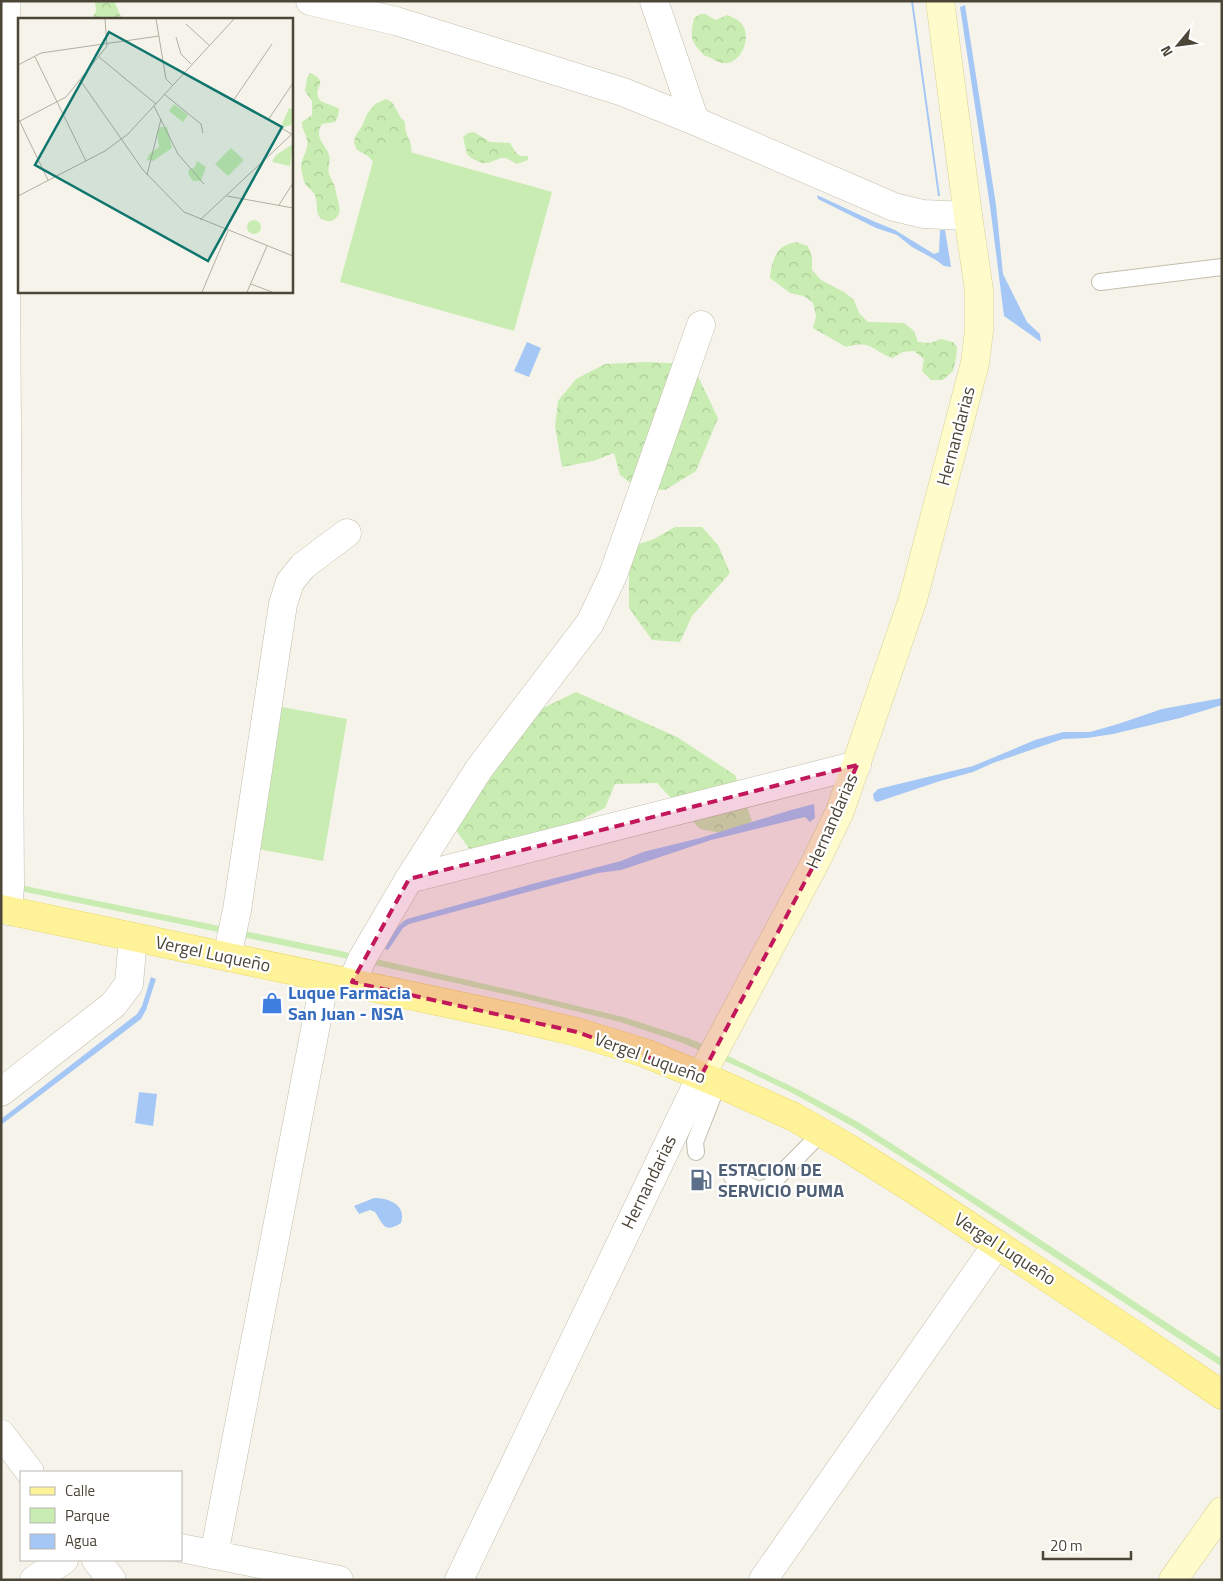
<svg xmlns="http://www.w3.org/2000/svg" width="1223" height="1581" font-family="'Titillium Web',sans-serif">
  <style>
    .forest { fill: url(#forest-crowns) }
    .park { fill: #c8ecb1 }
    .water { fill: #a5c7f5 }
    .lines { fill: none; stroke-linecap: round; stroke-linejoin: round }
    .lane-casing { stroke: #c2beac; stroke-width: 18 }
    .street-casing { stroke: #c2beac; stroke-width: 29 }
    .secondary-casing { stroke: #d8d298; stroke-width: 29 }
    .primary-casing { stroke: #ebd863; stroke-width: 29 }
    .lane { stroke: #fff; stroke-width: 16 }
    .street { stroke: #fff; stroke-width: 28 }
    .secondary { stroke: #fffbcb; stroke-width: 28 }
    .primary { stroke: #fff39a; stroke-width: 28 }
    .marked { fill: #c2185b; fill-opacity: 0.2; stroke: #c2185b; stroke-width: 4; stroke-dasharray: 10 6; stroke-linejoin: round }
    .labels { text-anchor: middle; stroke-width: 4.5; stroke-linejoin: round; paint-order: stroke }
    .street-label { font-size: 18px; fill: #4b4638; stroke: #fff }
    .shop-label { font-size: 18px; font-weight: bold; fill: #366cbe; stroke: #fff; text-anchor: start }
    .service-label { font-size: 18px; font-weight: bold; fill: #4e5e75; stroke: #fff; text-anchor: start }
    .inset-road { fill: none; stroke: #b2aea3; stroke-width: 1 }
    .view { fill: #0f766e; fill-opacity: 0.15; stroke: #0f766e; stroke-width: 2.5 }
    .inset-edge { fill: none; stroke: #4b4638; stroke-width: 2.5 }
  </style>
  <defs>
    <pattern id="forest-crowns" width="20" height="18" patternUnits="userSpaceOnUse" patternTransform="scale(1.25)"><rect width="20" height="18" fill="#c8ecb1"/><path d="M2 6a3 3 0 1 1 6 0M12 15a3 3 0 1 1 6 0" fill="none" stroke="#adcc99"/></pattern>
  </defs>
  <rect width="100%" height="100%" fill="#f6f4ea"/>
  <!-- forest -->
  <path class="forest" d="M95,1h19l8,18h-30l4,-8z
    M700,14h5l11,6 11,-5c5,2 10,4 14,8 11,12 2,37 -13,40 -10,2 -15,-6 -23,-7 -15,-16 -15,-17 -11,-38z
    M310,73c20,9 4,13 8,24 2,7 15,7 21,12l-1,7 -3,6 -13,2c-9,14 4,20 7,31 2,6 -2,13 0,19 3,7 6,11 7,18 1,8 7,19 1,25 -3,3 -6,5 -10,4 -16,-4 -6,-19 -14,-29 -3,-4 -7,-5 -9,-11 -1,-5 -3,-10 -3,-15 1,-9 8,-17 6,-26 -1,-7 -5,-9 -5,-18l10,-7v-14l-7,-10 2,-13z
    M386,99l6,3 9,16 4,4c-1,15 9,19 6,34l-34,10 -9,-10 -11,-6 -3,-7 1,-6 7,-11 5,-12 8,-10z
    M474,132l16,10 20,1c5,8 7,15 18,13v4l-11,4 -11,-6h-5l-13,5h-6l-11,-5 -4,-4 -4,-17 5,-4z
    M796,242l12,4 4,11v13l9,10 23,12 10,8 5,13 9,9 36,1 10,8 4,11 12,1 11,-4 12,3 4,5 -1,12 -3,12 -10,9h-12l-9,-9 2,-12 -10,-8 -11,1 -11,6c-22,-9 -20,-18 -46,-11l-33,-19 3,-12 -3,-13 -9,-7 -14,-3 -20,-15c1,-11 4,-26 14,-32 3,-2 9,-3 12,-4z
    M646,362l46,2 26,54 -22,53 -31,19 -26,-1 -19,-14 -6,-22 -21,8 -31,6 -7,-41 3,-25 18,-22 29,-15z
    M675,527h27l16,18 12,28 -38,43 -12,26 -28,-2 -23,-32v-36l7,-27 18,-6z
    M576,692l101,45 58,38 17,46 -22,14 -30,-6 -43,-46 -42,1 -10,24 -19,9 -40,25 -73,12 -30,-42 98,-103z"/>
  <!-- park -->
  <path class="park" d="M378,143l174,49 -38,139 -174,-49z
    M282,707l65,12 -24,142 -65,-12z
    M1,881l340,70 179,41 103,25 65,21 21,9 90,43 59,32 157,101 207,136v8l-300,-197 -67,-42 -59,-33 -55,-27 -61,-26 -60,-20 -102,-25 -179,-40 -338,-70z"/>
  <!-- water -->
  <path class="water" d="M911,1h2l27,195h-2z
    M965,5l31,200 7,69 24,48 13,12 1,8 -37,-26 -14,-110 -30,-199z
    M817,195l56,26 22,9 39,24 5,-2 1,-22h5l6,37 -7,-1 -8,-6 -24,-13 -15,-12 -21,-7 -58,-29z
    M527,342l14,6 -12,29 -15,-6z
    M1222,698v7l-42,13 -67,16 -26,4 -24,1 -70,24 -20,9 -33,9 -63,21 -3,-2 -1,-6 5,-5 95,-23 62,-26 28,-8h27l28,-8 44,-15z
    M814,804l1,14 -5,4 -5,-5 -94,23 -90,30 -23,3 -189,51 -6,4 -15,22 -3,-1c6,-11 11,-24 22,-30l125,-35 89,-23 22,-9 57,-14 91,-28z
    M151,977l5,2 -10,31 -5,9 -140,106v-6l136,-105 5,-8z
    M139,1092l18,2 -4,32 -18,-3z
    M374,1198c15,0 33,7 27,25 -17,11 -18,1 -26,-11l-5,-2 -11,4 -5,-8z"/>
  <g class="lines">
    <!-- lane casing -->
    <g class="lane-casing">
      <path id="lane" d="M1100,282l122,-15
        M696,1152l-1,-10 23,-59
        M732,1177l26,13 10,-3 53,-54"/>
    </g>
    <!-- street casing -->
    <g class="street-casing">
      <path id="street" d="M310,1l86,20 227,71 72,29 199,86 29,7 45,2
        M654,1l41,120
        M1,125l4,1 5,760 -2,25
        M5,126l1,-125
        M409,879l448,-114
        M227,957l10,-47 46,-306 7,-22 13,-16 44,-33
        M352,982l10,-23 47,-80 70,-110 111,-146 23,-48 88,-250
        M1,1092l112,-87 16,-21 4,-47
        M1,1434l29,38
        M181,1548l158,32
        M214,1555l111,-577
        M96,1560l16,20
        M34,1580l30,-20
        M459,1580l242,-504
        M763,1580l234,-336"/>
    </g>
    <!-- secondary casing -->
    <g class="secondary-casing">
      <path id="secondary" d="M701,1076l115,-215 24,-50 73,-212 62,-236 4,-32v-41l-11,-74 -28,-215
        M1173,1580l49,-69"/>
    </g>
    <!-- primary casing -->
    <g class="primary-casing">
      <path id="primary" d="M1,909l516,109 60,14 68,21 73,30 76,34 54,31 62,39 220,145 92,63"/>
    </g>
    <!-- lane -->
    <use href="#lane" class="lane"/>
    <!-- street -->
    <use href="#street" class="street"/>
    <!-- secondary -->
    <use href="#secondary" class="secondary"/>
    <!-- primary -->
    <use href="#primary" class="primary"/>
  </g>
  <!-- marked area -->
  <path class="marked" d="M857,765l-41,96 -115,215 -124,-44 -225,-50 57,-103z"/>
  <!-- icons -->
  <defs>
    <g id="shop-bare" transform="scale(1.725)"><path d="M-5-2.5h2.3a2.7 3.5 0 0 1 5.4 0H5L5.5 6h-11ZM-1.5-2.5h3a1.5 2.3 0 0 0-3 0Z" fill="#3f7fe0" stroke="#fff" stroke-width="2.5" paint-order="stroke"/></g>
    <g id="fuel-bare" transform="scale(1.725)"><path d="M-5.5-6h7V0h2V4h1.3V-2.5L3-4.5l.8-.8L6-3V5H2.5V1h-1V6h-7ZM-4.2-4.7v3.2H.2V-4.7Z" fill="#5c6f8a" stroke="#fff" stroke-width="2.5" paint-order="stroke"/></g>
  </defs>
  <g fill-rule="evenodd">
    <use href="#shop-bare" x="272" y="1003"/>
    <use href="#fuel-bare" x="701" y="1180"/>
  </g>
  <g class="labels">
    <!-- street labels -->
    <g class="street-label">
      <text transform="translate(956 436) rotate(-75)" y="6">Hernandarias</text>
      <text transform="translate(832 821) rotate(-66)" y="6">Hernandarias</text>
      <text transform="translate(213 954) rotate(12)" y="6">Vergel Luqueño</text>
      <text transform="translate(650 1058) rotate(20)" y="6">Vergel Luqueño</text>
      <text transform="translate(649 1182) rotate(-64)" y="6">Hernandarias</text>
      <text transform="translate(1005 1249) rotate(33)" y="6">Vergel Luqueño</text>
    </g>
    <!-- shop labels -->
    <g class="shop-label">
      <text x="288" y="999">Luque Farmacia<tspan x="288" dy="21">San Juan - NSA</tspan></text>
    </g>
    <!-- service labels -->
    <g class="service-label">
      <text x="718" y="1176">ESTACION DE<tspan x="718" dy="21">SERVICIO PUMA</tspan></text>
    </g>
  </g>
  <!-- overview -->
  <g transform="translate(18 18)">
    <rect width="275" height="275" fill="#f6f4ea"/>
    <path d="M271,90l4,2v9l-2,6 -7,2 -2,-3zM142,109h7l5,21 -19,13 -6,-1 2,-6 10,-7 -2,-15zM275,126l-3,22 -18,-4 4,-7zM179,143l9,6 -5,14h-8l-4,-6 -1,-5 7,-3z" fill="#c8ecb1"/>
    <path d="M156,86l14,11 -5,7 -14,-11zM213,130l13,12 -16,16 -13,-12zM229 209a7 7 0 1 1 14 0a7 7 0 1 1-14 0Z" fill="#c8ecb1"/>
    <path class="inset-road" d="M138,1l10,60 6,6M168,6l23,21M158,19l5,17 10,10M17,39l51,104M81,39l57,47M0,47l23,-12 118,-17M164,55l86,47 25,-37M62,62l63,90 41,42 109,44M146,76l37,30 2,9M215,83l39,-57M136,88l24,48 26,30M0,100l30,62M250,102l25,15M0,104l48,-25 41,-51 -2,-27M129,157l14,-56M0,178l87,-45 23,-17 106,-115M209,178l66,12M261,187l14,-22M182,202l91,-85M233,266l21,8M184,274l26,-61M229,274l20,-46"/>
    <path class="view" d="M91,14l173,95 -74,134 -173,-96z"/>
    <rect width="275" height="275" class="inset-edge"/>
  </g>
  <!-- border -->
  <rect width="1223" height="1581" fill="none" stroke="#4b4638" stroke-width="5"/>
  <!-- legend -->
  <rect x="20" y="1471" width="162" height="90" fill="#ffffff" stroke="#b7b5af"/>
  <rect x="30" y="1487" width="25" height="8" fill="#fff39a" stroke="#b7b5af"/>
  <text x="65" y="1496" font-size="15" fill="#4b4638">Calle</text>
  <rect x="30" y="1508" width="25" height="15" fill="#c8ecb1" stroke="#b7b5af"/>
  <text x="65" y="1521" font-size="15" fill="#4b4638">Parque</text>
  <rect x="30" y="1534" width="25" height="15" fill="#a5c7f5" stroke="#b7b5af"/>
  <text x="65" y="1546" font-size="15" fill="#4b4638">Agua</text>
  <!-- north arrow -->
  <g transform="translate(1178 45) rotate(241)" stroke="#ffffff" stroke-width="4" paint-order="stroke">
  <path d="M0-4L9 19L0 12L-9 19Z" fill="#4b4638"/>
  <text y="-8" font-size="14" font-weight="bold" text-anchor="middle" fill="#4b4638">N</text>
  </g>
  <!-- scale -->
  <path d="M1043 1551v8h88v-8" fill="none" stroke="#4b4638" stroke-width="2.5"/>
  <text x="1050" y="1551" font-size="15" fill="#4b4638" stroke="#ffffff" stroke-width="4" paint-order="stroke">20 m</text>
</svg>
